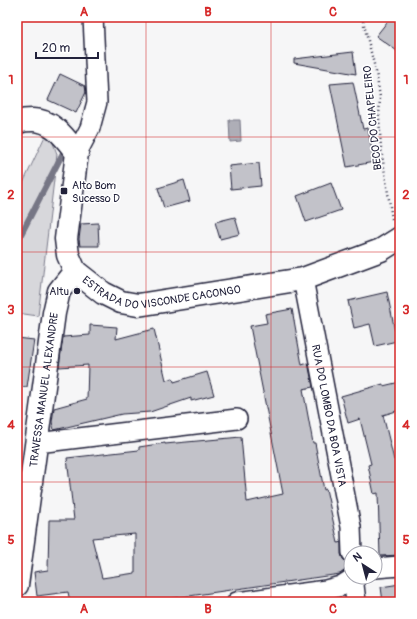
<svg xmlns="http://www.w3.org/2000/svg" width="417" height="619" font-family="Pangolin,sans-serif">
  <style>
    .green { fill: #d7d7db; stroke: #7c7c8b }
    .water { fill: #aeaeb7; stroke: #767685 }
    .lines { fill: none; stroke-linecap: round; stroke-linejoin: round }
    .stream { stroke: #767685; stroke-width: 6 }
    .building { fill: #c2c2c9; stroke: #22223b; fill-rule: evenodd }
    .minor-casing { stroke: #22223b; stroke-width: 22 }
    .tertiary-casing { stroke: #22223b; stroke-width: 25 }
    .path { stroke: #22223b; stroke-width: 2.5; stroke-dasharray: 1 3; stroke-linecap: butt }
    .minor { stroke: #fff; stroke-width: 19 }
    .tertiary { stroke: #fff; stroke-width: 22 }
    .grid { fill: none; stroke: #d62828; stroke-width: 1; stroke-opacity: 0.55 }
    .poi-dot { fill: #22223b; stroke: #fff; stroke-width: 1.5 }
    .labels { text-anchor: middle; stroke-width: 3; stroke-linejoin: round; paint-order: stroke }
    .street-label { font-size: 11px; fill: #22223b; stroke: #fff }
    .poi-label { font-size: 11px; fill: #22223b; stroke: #fff; text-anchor: start }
    .neatline { fill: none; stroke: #d62828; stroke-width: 1.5 }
    .grid-label { font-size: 13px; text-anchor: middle; font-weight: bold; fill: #d62828 }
  </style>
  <rect width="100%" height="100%" fill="#f6f6f7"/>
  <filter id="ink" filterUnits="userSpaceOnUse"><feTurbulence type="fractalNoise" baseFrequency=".025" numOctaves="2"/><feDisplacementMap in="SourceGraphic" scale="8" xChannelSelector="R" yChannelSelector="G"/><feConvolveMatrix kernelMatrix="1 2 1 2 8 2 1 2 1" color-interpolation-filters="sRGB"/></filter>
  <g filter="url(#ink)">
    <!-- green -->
    <path class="green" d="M46,134l7,9 4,11 -19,162 -21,-3v-117z"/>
    <!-- water -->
    <path class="water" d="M229,120h11l1,21 -11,1z"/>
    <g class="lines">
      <!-- stream -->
      <path class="stream" d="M17,242l47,-91"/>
    </g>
    <!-- building -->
    <path class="building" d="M391,17h9v36l-24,-17z
      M353,52l3,22 -62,-11v-4z
      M60,74l25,12 1,6 -10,21 -28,-13z
      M353,82l10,47 5,-1 6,34 -27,5 -17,-83z
      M259,163l2,23 -30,3 -2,-23z
      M184,180l6,21 -26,7 -6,-20z
      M331,183l10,27 -35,12 -9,-26z
      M235,217l5,17 -20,5 -5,-17z
      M98,223l1,23h-19l-1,-7 2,-15z
      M387,292l10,49 -22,5 -5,-22 -16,4 -6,-27z
      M292,309l10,56 6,-2 5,24 -10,2 10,54h2l9,47 2,-1 12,54 3,-1v12l2,5 4,4 1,5 -8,6 -192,28h-78l-2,-10 -31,4 -3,-24 14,-2 1,-50h25l-7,-62 72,-8v-3l26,-4v1l76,-7 6,65 36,-8 -33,-168 17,-3 -2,-9zM135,534v39l-33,5 -10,-40z
      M90,325l27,2 -1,12 38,-10 12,51 7,-2 1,4 33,-10 7,23 -23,6v-3l-41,14 -28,2 -68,16 -2,-8 2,-14 33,-9 1,-34 -29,2 4,-30 27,-2z
      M17,338l17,2 -7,47 -10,-1z
      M400,382v28l-17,5 11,45 4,-1 2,9v21h-1l1,66 -20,1 -2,-63 -4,1 -6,-29 3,-1 -11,-45 -12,4 -7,-27 42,-12v2z
      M400,584v18h-17l-2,-15z"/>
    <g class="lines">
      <!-- minor casing -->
      <g class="minor-casing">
        <g id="minor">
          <path d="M77,153l13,-25 7,-26 -4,-85"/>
          <path id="s1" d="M303,279l48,248 1,26"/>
          <path d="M37,443l200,-24"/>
          <path d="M375,568l25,-2"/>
          <path d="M353,577l3,25"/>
          <path d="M237,602l89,-12 15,-4 14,-9"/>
        </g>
      </g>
      <!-- tertiary casing -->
      <g class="tertiary-casing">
        <g id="tertiary">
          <path id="s2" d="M17,123c5,-3 10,-3 16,-3 20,0 32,18 44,33l-11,86 2,16 7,16 28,22 18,9 17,3 165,-26 78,-29 19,-12"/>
          <path id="s3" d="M17,585l37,-272 5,-22 16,-20"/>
        </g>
      </g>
      <!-- path -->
      <path class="path" d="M362,17l14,55 4,25 -1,20 2,31 11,71"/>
      <!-- minor -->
      <use href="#minor" class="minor"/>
      <!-- tertiary -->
      <use href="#tertiary" class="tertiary"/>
    </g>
  </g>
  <!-- grid -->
  <path class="grid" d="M146,17v585M271,17v585M17,137h383M17,252h383M17,367h383M17,482h383"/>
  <!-- markers -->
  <g class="poi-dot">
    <rect x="60" y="187" width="8" height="8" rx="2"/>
    <circle cx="77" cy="291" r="4"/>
  </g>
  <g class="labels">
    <!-- street labels -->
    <g class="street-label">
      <text transform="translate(372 118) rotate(-96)" y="4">BECO DO CHAPELEIRO</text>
      <text dy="4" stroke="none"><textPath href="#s2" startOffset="288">ESTRADA DO VISCONDE CACONGO</textPath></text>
      <text dy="4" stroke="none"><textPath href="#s3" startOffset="197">TRAVESSA MANUEL ALEXANDRE</textPath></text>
      <text dy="4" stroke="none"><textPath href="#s1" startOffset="139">RUA DO LOMBO DA BOA VISTA</textPath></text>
    </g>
    <!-- poi labels -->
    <g class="poi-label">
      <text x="72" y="189">Alto Bom<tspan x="72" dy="13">Sucesso D</tspan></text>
      <text x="69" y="295" text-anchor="end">Altu</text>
    </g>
  </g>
  <!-- margin -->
  <rect width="417" height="619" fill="none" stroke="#fff" stroke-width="44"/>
  <!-- north arrow -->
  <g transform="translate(363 565) rotate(324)"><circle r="19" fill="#ffffff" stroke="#a7a7b1"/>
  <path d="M0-3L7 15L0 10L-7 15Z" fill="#22223b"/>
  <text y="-6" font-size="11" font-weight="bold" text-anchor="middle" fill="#22223b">N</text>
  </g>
  <!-- scale -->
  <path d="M36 52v6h62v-6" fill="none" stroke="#22223b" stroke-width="2"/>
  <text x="42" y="52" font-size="12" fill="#22223b" stroke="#ffffff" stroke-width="3" paint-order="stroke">20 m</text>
  <rect x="22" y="22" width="373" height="575" class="neatline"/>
  <g class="grid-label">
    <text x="84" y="16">A</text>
    <text x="208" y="16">B</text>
    <text x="333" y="16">C</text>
    <text x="11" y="84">1</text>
    <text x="406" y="84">1</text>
    <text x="11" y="199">2</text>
    <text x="406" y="199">2</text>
    <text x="11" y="314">3</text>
    <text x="406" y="314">3</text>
    <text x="11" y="429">4</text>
    <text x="406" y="429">4</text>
    <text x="11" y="544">5</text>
    <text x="406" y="544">5</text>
    <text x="84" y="613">A</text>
    <text x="208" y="613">B</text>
    <text x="333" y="613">C</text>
  </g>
</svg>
